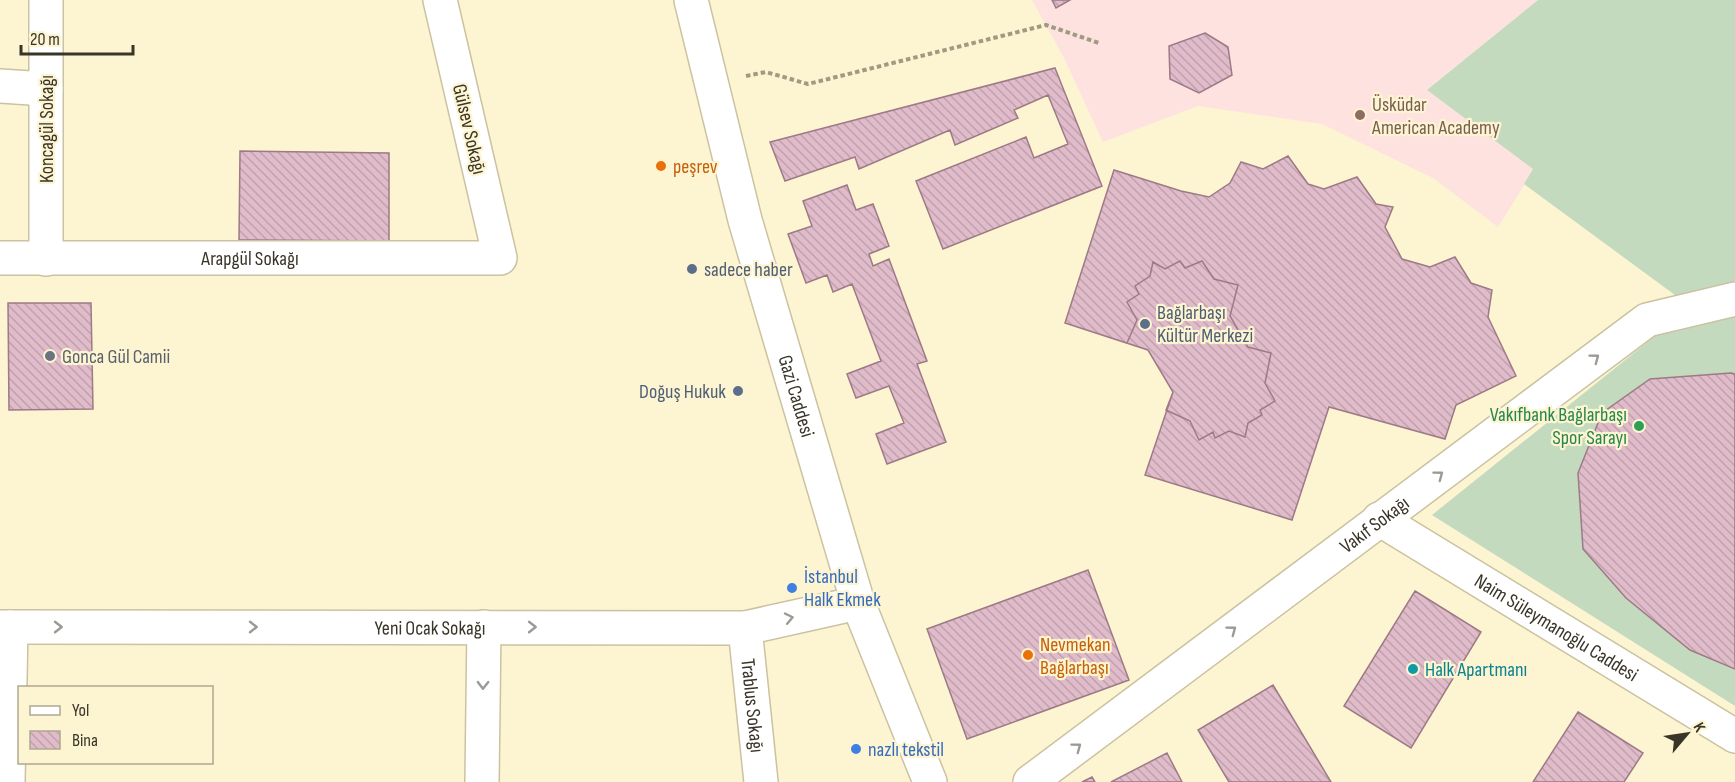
<svg xmlns="http://www.w3.org/2000/svg" width="1735" height="782" font-family="'Sofia Sans Condensed',sans-serif">
  <style>
    .education { fill: #fde2e0 }
    .pitch { fill: #c4dabe }
    .building { fill: url(#building-back-hatch); stroke: #9c7a86; stroke-width: 1.5 }
    .lines { fill: none; stroke-linecap: round; stroke-linejoin: round }
    .minor-casing { stroke: #cbc2a1; stroke-width: 36 }
    .tertiary-casing { stroke: #cbc2a1; stroke-width: 36 }
    .path { stroke: #a19a82; stroke-width: 4; stroke-dasharray: 4.5 3; stroke-linecap: butt }
    .minor { stroke: #fff; stroke-width: 33 }
    .tertiary { stroke: #fff; stroke-width: 33 }
    .oneway { stroke: #9c9a94 }
    .education-dot { fill: #8d6e63; stroke: #fdf4d2; stroke-width: 2 }
    .food-dot { fill: #e8710a; stroke: #fdf4d2; stroke-width: 2 }
    .service-dot { fill: #5c6f8a; stroke: #fdf4d2; stroke-width: 2 }
    .worship-dot { fill: #6b7280; stroke: #fdf4d2; stroke-width: 2 }
    .leisure-dot { fill: #2e9e5b; stroke: #fdf4d2; stroke-width: 2 }
    .shop-dot { fill: #3f7fe0; stroke: #fdf4d2; stroke-width: 2 }
    .culture-dot { fill: #0f9aa8; stroke: #fdf4d2; stroke-width: 2 }
    .labels { text-anchor: middle; stroke-width: 4.5; stroke-linejoin: round; paint-order: stroke }
    .education-label { font-size: 20px; fill: #785e54; stroke: #fdf4d2; text-anchor: start }
    .street-label { font-size: 20px; fill: #393528; stroke: #fdf4d2 }
    .food-label { font-size: 20px; fill: #c56008; stroke: #fdf4d2; text-anchor: start }
    .service-label { font-size: 20px; fill: #4e5e75; stroke: #fdf4d2; text-anchor: start }
    .worship-label { font-size: 20px; fill: #5b616d; stroke: #fdf4d2; text-anchor: start }
    .leisure-label { font-size: 20px; fill: #27864d; stroke: #fdf4d2; text-anchor: end }
    .shop-label { font-size: 20px; fill: #366cbe; stroke: #fdf4d2; text-anchor: start }
    .culture-label { font-size: 20px; fill: #0d838f; stroke: #fdf4d2; text-anchor: start }
  </style>
  <defs>
    <pattern id="building-back-hatch" width="6" height="6" patternUnits="userSpaceOnUse" patternTransform="scale(1.5)"><rect width="6" height="6" fill="#e0bbc9"/><path d="M-1 5l2 2M0 0l6 6M5-1l2 2" fill="none" stroke="#c1a1ad"/></pattern>
  </defs>
  <rect width="100%" height="100%" fill="#fdf4d2"/>
  <!-- education -->
  <path class="education" d="M1032,0h506l-111,90 107,79 -36,58 -65,-49 -111,-54 -124,-18 -95,36 -39,-84z"/>
  <!-- pitch -->
  <path class="pitch" d="M1538,0h197v287l-56,11 -155,-114 9,-15 -106,-79z
    M1735,313v393l-303,-191 223,-179z"/>
  <!-- building -->
  <path class="building" d="M1052,0h18l-14,8z
    M1205,33l23,14 4,28 -33,18 -29,-14 -1,-33z
    M1055,68l47,118 -159,63 -27,-68 110,-44 8,21 34,-14 -20,-49 -34,15 4,8 -63,27 -5,-15 -91,39 -4,-12 -70,24 -15,-39z
    M240,151l149,2v88l-150,-1z
    M1288,156l20,28 16,5 33,-12 19,27 17,3 -8,20 17,32 28,8 25,-10 16,26 21,7 -4,27 28,59 -60,29 -11,34 -116,-32 -37,113 -147,-45 28,-83 -25,-42 -83,-27 49,-153 67,21 28,6 21,-14 11,-21 22,7z
    M847,185l9,25 17,-6 16,42 -20,8 4,12 16,-7 38,102 -10,3 29,78 -59,22 -11,-30 28,-11 -15,-37 -33,12 -9,-24 34,-13 -29,-77 -19,8 -6,-17 -21,8 -18,-49 24,-8 -9,-25z
    M1180,261l5,7 17,-7 12,18 24,6 -8,31 18,31 23,6 -6,30 10,18 -15,9 2,5 -14,8 -3,14 -16,-6 -14,7 -2,-6 -14,8 -9,-19 -24,-11 7,-18 -25,-42 -21,-7 10,-23 -10,-18 12,-8 -4,-8 15,-10 3,-14 12,7z
    M8,303h83l2,106 -84,1z
    M1731,373l4,1v295l-45,-19 -64,-52 -43,-49 -5,-76 24,-60 48,-34z
    M1088,570l41,110 -162,59 -40,-110z
    M1415,591l66,41 -70,116 -67,-42z
    M1273,685l58,97h-102l-31,-52z
    M1578,712l65,41 -19,29h-91z
    M1167,753l15,29h-71z
    M1092,777l3,5h-13z"/>
  <g class="lines">
    <!-- minor casing -->
    <g class="minor-casing">
      <g id="minor">
        <path d="M0,86l46,3"/>
        <path id="s1" d="M0,258h500l-60,-258"/>
        <path d="M46,259v-259"/>
        <path id="s2" d="M1379,519l356,217"/>
        <path id="s3" d="M0,627l745,1 113,-25"/>
        <path id="s4" d="M745,628l16,154"/>
        <path d="M8,782l3,-155"/>
        <path d="M482,782l2,-155"/>
        <path id="s5" d="M1030,782l617,-462 88,-21"/>
      </g>
    </g>
    <!-- tertiary casing -->
    <g class="tertiary-casing">
      <g id="tertiary">
        <path id="s6" d="M691,0l54,220 113,383 72,179"/>
      </g>
    </g>
    <!-- path -->
    <path class="path" d="M746,76l20,-4 42,12 238,-59 53,18"/>
    <!-- minor -->
    <use href="#minor" class="minor"/>
    <!-- tertiary -->
    <use href="#tertiary" class="tertiary"/>
  </g>
  <!-- one-way arrows -->
  <defs><path id="oneway-chevron" d="M-2-3.5L2.5 0L-2 3.5" fill="none" stroke-width="1.6" stroke-linecap="round" stroke-linejoin="round" transform="scale(1.5)"/></defs>
  <g class="oneway">
    <use href="#oneway-chevron" transform="translate(1595 358) rotate(-37)"/>
    <use href="#oneway-chevron" transform="translate(1439 475) rotate(-37)"/>
    <use href="#oneway-chevron" transform="translate(789 618) rotate(-12)"/>
    <use href="#oneway-chevron" transform="translate(58 627)"/>
    <use href="#oneway-chevron" transform="translate(253 627)"/>
    <use href="#oneway-chevron" transform="translate(532 627)"/>
    <use href="#oneway-chevron" transform="translate(1232 630) rotate(-37)"/>
    <use href="#oneway-chevron" transform="translate(483 685) rotate(91)"/>
    <use href="#oneway-chevron" transform="translate(1077 747) rotate(-37)"/>
  </g>
  <!-- markers -->
  <circle class="education-dot" cx="1360" cy="115" r="6"/>
  <g class="food-dot">
    <circle cx="661" cy="166" r="6"/>
    <circle cx="1028" cy="655" r="6"/>
  </g>
  <g class="service-dot">
    <circle cx="692" cy="269" r="6"/>
    <circle cx="1145" cy="324" r="6"/>
    <circle cx="738" cy="391" r="6"/>
  </g>
  <circle class="worship-dot" cx="50" cy="356" r="6"/>
  <circle class="leisure-dot" cx="1639" cy="426" r="6"/>
  <g class="shop-dot">
    <circle cx="792" cy="588" r="6"/>
    <circle cx="856" cy="749" r="6"/>
  </g>
  <circle class="culture-dot" cx="1413" cy="669" r="6"/>
  <g class="labels">
    <!-- education labels -->
    <g class="education-label">
      <text x="1372" y="111">Üsküdar<tspan x="1372" dy="23">American Academy</tspan></text>
    </g>
    <!-- street labels -->
    <g class="street-label">
      <text transform="translate(46 129) rotate(-90)" y="7">Koncagül Sokağı</text>
      <text transform="translate(470 129) rotate(77)" y="7">Gülsev Sokağı</text>
      <text dy="7" stroke="none"><textPath href="#s1" startOffset="250">Arapgül Sokağı</textPath></text>
      <text dy="7" stroke="none"><textPath href="#s6" startOffset="410">Gazi Caddesi</textPath></text>
      <text dy="7" stroke="none"><textPath href="#s5" startOffset="430">Vakıf Sokağı</textPath></text>
      <text dy="7" stroke="none"><textPath href="#s3" startOffset="430">Yeni Ocak Sokağı</textPath></text>
      <text dy="7" stroke="none"><textPath href="#s2" startOffset="208">Naim Süleymanoğlu Caddesi</textPath></text>
      <text dy="7" stroke="none"><textPath href="#s4" startOffset="78">Trablus Sokağı</textPath></text>
    </g>
    <!-- food labels -->
    <g class="food-label">
      <text x="673" y="173">peşrev</text>
      <text x="1040" y="651">Nevmekan<tspan x="1040" dy="23">Bağlarbaşı</tspan></text>
    </g>
    <!-- service labels -->
    <g class="service-label">
      <text x="704" y="276">sadece haber</text>
      <text x="1157" y="319">Bağlarbaşı<tspan x="1157" dy="23">Kültür Merkezi</tspan></text>
      <text x="726" y="398" text-anchor="end">Doğuş Hukuk</text>
    </g>
    <!-- worship labels -->
    <g class="worship-label">
      <text x="62" y="363">Gonca Gül Camii</text>
    </g>
    <!-- leisure labels -->
    <g class="leisure-label">
      <text x="1627" y="421">Vakıfbank Bağlarbaşı<tspan x="1627" dy="23">Spor Sarayı</tspan></text>
    </g>
    <!-- shop labels -->
    <g class="shop-label">
      <text x="804" y="583">İstanbul<tspan x="804" dy="23">Halk Ekmek</tspan></text>
      <text x="868" y="756">nazlı tekstil</text>
    </g>
    <!-- culture labels -->
    <g class="culture-label">
      <text x="1425" y="676">Halk Apartmanı</text>
    </g>
  </g>
  <!-- legend -->
  <rect x="18" y="686" width="195" height="78" fill="#fdf4d2" stroke="#afa88e" stroke-width="1.5"/>
  <rect x="30" y="706" width="30" height="9" fill="#ffffff" stroke="#afa88e" stroke-width="1.5"/>
  <text x="72" y="716" font-size="18" fill="#393528">Yol</text>
  <rect x="30" y="731" width="30" height="18" fill="url(#building-back-hatch)" stroke="#afa88e" stroke-width="1.5"/>
  <text x="72" y="746" font-size="18" fill="#393528">Bina</text>
  <!-- north arrow -->
  <g transform="translate(1687 734) rotate(61)" stroke="#fdf4d2" stroke-width="4.5" paint-order="stroke">
  <path d="M0-4.5L10 22L0 15L-10 22Z" fill="#393528"/>
  <text y="-9" font-size="16" font-weight="bold" text-anchor="middle" fill="#393528">K</text>
  </g>
  <!-- scale -->
  <path d="M21 45v9h112v-9" fill="none" stroke="#393528" stroke-width="3"/>
  <text x="30" y="45" font-size="18" fill="#393528" stroke="#fdf4d2" stroke-width="4.5" paint-order="stroke">20 m</text>
</svg>
